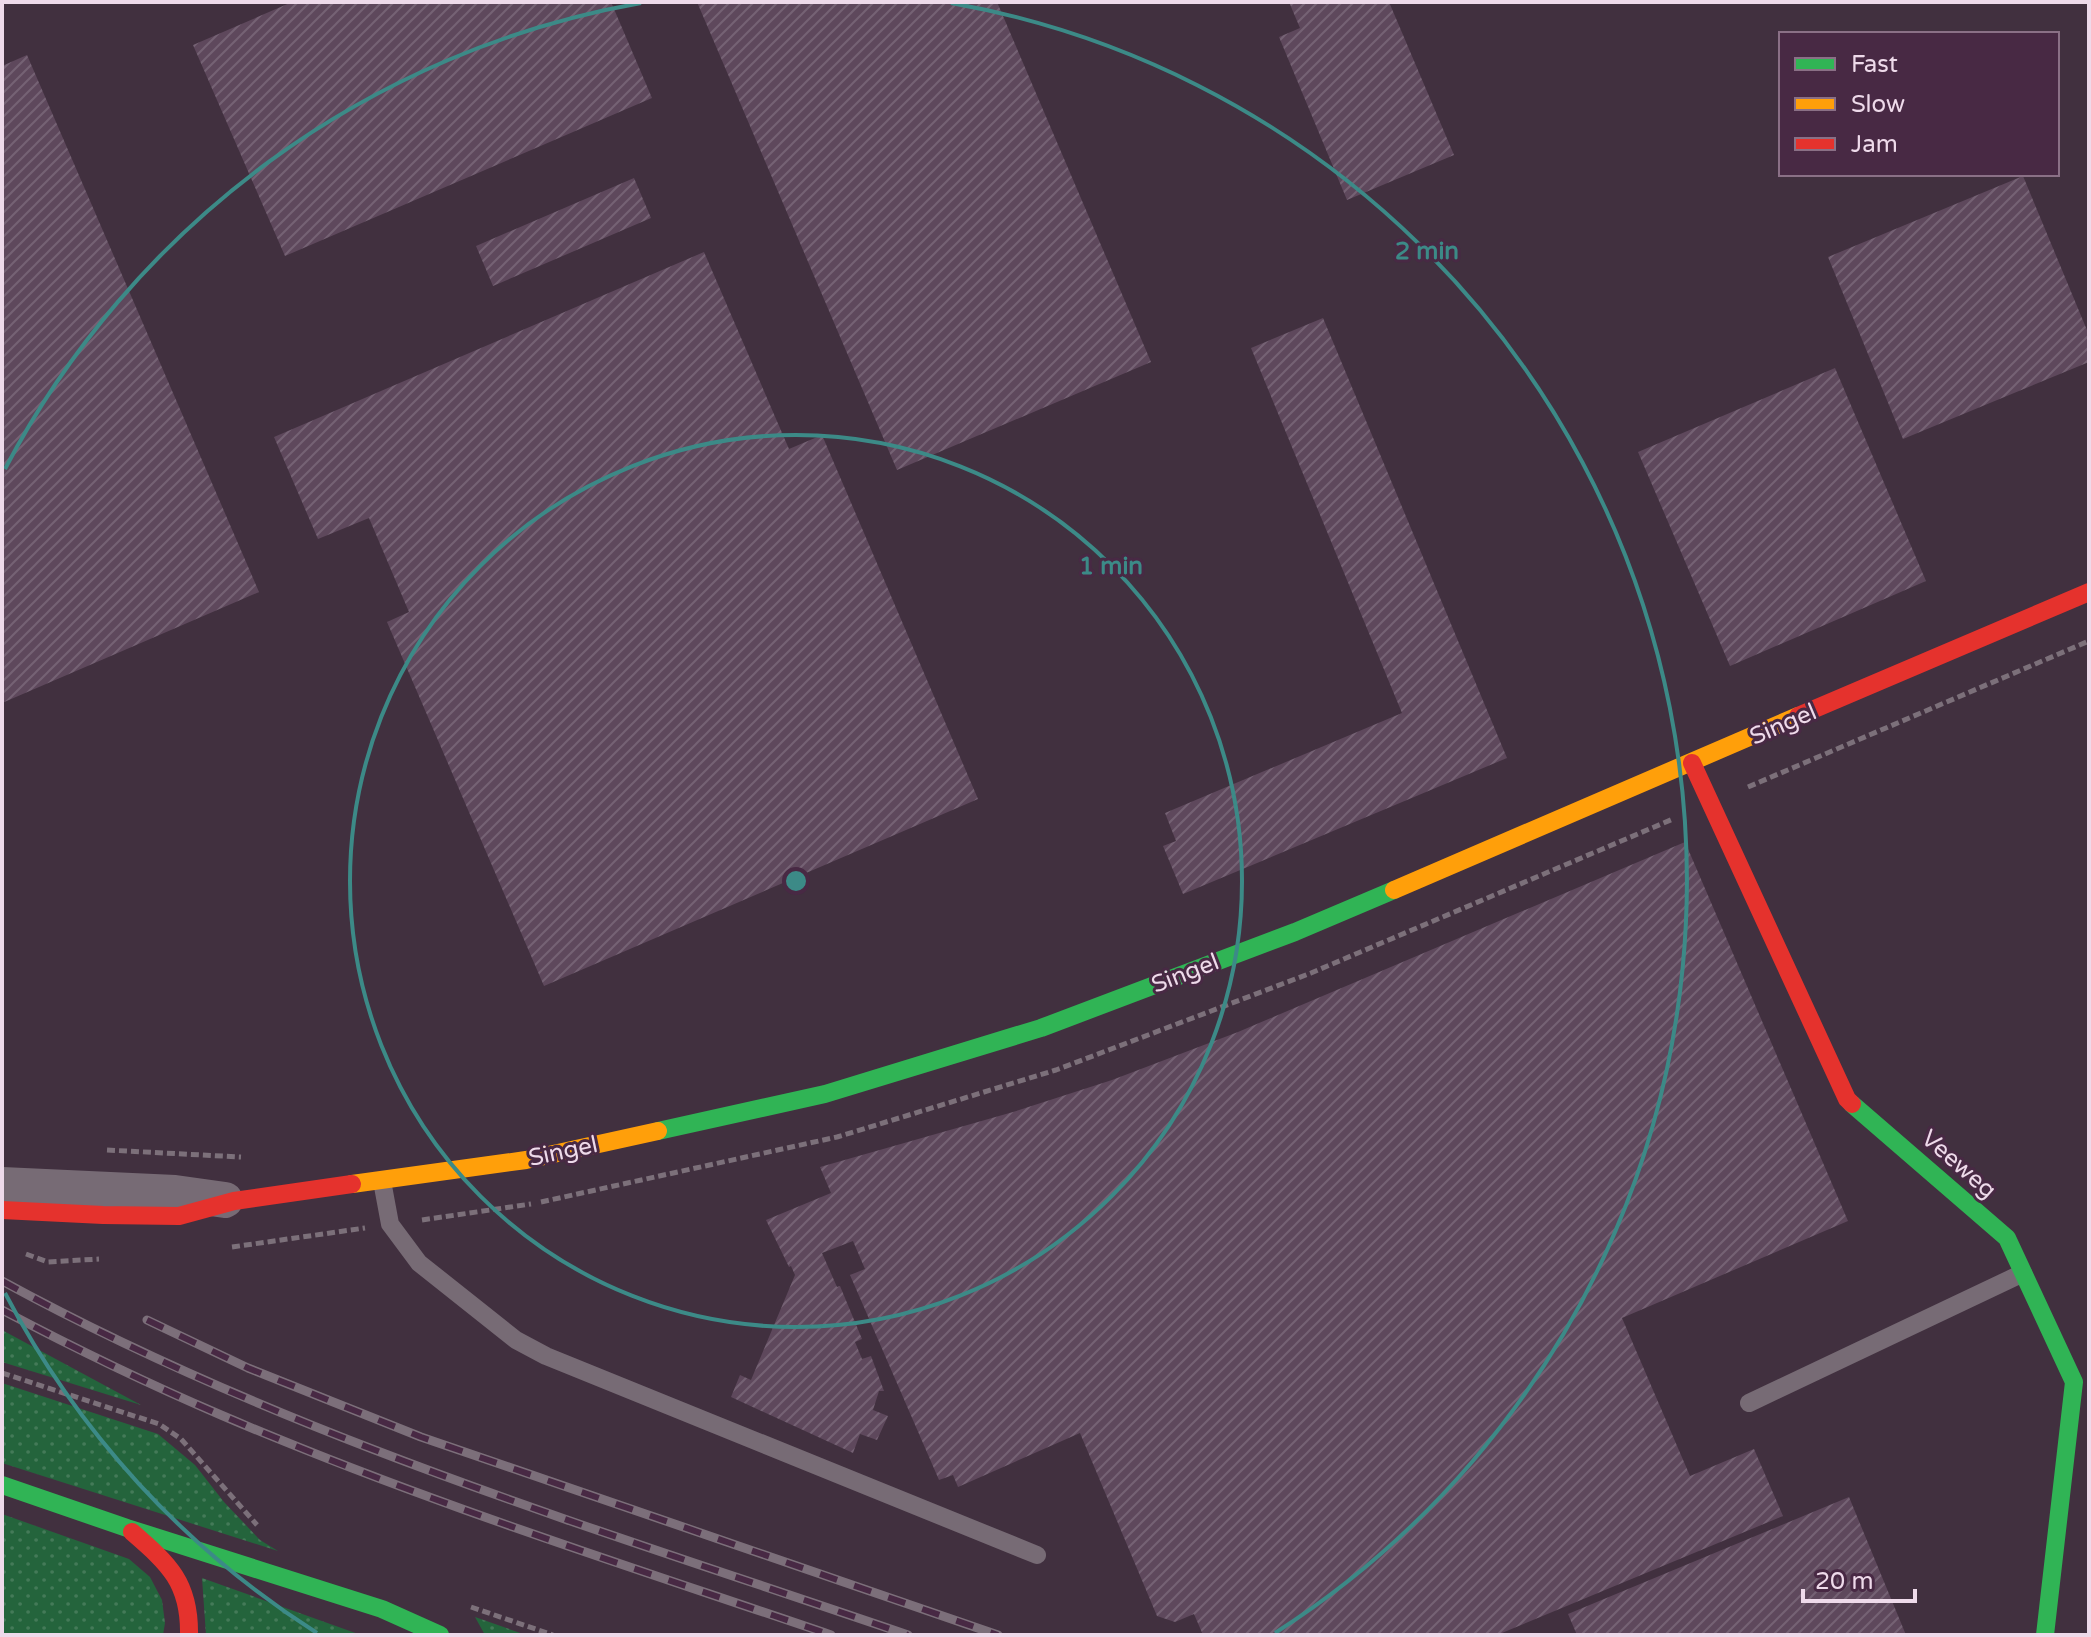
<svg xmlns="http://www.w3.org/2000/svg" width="2091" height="1637" font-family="'Varela Round',sans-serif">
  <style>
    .grass { fill: url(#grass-dots) }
    .building { fill: url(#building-hatch) }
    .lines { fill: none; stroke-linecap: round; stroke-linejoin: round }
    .path { stroke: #7c707a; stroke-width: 5; stroke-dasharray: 8 4; stroke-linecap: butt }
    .lane { stroke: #776b75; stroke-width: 18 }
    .street { stroke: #776b75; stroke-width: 36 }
    .fast { stroke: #30b455; stroke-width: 18 }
    .slow { stroke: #ff9f0a; stroke-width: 18 }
    .jam { stroke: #e5322d; stroke-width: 18 }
    .rail-casing { stroke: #7c6f7a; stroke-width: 9 }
    .rail { stroke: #482944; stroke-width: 6; stroke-dasharray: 18; stroke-linecap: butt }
    .ring { fill: none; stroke: #3c8a87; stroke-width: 4 }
    .labels { text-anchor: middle; stroke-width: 6; stroke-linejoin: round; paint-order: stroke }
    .street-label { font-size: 24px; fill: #eedaea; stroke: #482944 }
    .centre { fill: #3c8a87; stroke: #482944; stroke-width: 4 }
    .ring-label { font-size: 24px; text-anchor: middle; font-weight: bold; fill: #3c8a87; stroke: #482944; stroke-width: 6; stroke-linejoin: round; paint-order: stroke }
  </style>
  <defs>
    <pattern id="grass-dots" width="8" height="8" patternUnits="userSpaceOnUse" patternTransform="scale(2)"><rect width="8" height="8" fill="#24643c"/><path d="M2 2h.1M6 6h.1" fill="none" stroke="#447a58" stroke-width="1.8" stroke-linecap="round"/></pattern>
    <pattern id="building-hatch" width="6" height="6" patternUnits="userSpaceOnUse" patternTransform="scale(2)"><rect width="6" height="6" fill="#5e485c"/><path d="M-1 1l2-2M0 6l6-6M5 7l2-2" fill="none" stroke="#756274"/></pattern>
  </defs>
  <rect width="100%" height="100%" fill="#41303f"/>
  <!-- grass -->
  <path class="grass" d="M2,1330l139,75 -139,-43z
    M2,1383l156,51 37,31 29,37 36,38 18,11 -276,-88z
    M2,1514l127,45 21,18 12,23 3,23 -2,12h-161z
    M202,1578l159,57h-155z
    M475,1617l51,18h-41z"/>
  <!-- building -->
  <path class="building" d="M292,2h319l41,96 -367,158 -92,-211z
    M697,2h300l154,360 -254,108z
    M1289,2h100l65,153 -107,45 -68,-163 21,-9z
    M27,55l232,537 -257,111v-637z
    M2023,176l66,159v27l-186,77 -75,-182z
    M634,178l17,40 -158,68 -17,-40z
    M704,252l85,197 33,-14 156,364 -434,187 -157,-364 22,-10 -40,-94 -51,21 -44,-102z
    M1323,318l184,440 -324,136 -20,-48 13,-5 -11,-28 237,-100 -151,-365z
    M1835,368l91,213 -196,85 -92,-214z
    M1685,842l163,379 -226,97 68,158 64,-27 29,67 -286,119h-294l-9,-21 -19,8 -18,-6 -77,-183 -122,54 -5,-12 -14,5 -89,-205 15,-6 -12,-28 -31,12 15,34 3,-1 22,53 -7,3 7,17 9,-3 13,35h-5l-6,19 15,6 -11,24 -17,-6 -7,19 -122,-56 9,-22 11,5 44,-105 -4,-9 -2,1 -23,-47 65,-27 -11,-26 193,-55 99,-32 126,-48z
    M1849,1497l57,138h-329l-9,-21z"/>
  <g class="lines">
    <!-- path -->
    <path class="path" d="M1748,787l341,-146
      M107,1150l134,7
      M541,1202l296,-65 219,-67 255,-97 362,-154
      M422,1220l109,-16
      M232,1247l133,-19
      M26,1254l22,8 51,-3
      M2,1373l157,51 22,15 76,86
      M471,1607l82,28"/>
    <!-- lane -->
    <path class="lane" d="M382,1181l8,43 29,39 97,77 30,16 491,199
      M1749,1403l274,-130"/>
    <!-- street -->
    <path class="street" d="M2,1185l173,8 50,7"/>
    <!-- fast -->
    <path class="fast" d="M1852,1104l155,134 67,144 -29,253
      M658,1131l167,-37 216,-66 254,-96 99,-42
      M2,1485l125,43 255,81 58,26"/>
    <!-- slow -->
    <path class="slow" d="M1394,890l404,-174
      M352,1184l174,-24 132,-29"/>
    <!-- jam -->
    <path class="jam" d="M1798,716l291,-124
      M1692,763l155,336 5,5
      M2,1210l101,5 76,1 55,-15 118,-17
      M132,1532c37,32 58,51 57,103"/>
    <!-- rail casing -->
    <g class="rail-casing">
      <path id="rail" d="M2,1281c286,156 599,249 906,354
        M2,1310c72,38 144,73 219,105 198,85 405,150 610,220
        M147,1320l101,48 173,69 577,198"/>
    </g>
    <!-- rail -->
    <use href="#rail" class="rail"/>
  </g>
  <!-- distance rings -->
  <g class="ring">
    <circle cx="796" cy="881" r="446"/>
    <path d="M317 1633A892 892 0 0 1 5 1293M5 469A892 892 0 0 1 641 3M951 3A892 892 0 0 1 1275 1633"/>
  </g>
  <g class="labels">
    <!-- street labels -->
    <g class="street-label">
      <text transform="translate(1783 724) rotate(-23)" y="8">Singel</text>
      <text transform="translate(1185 973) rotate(-21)" y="8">Singel</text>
      <text transform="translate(563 1151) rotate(-12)" y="8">Singel</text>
      <text transform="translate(1959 1164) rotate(41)" y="8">Veeweg</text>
    </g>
  </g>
  <circle cx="796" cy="881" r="12" class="centre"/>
  <g class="ring-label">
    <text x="1427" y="259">2 min</text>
    <text x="1111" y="574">1 min</text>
  </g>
  <!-- border -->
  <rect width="2091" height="1637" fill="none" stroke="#eedaea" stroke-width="8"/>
  <!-- legend -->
  <rect x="1779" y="32" width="280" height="144" fill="#482944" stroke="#8a7086" stroke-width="2"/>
  <rect x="1795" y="58" width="40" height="12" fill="#30b455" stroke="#8a7086" stroke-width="2"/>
  <text x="1851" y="72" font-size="24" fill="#eedaea">Fast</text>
  <rect x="1795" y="98" width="40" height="12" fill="#ff9f0a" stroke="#8a7086" stroke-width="2"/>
  <text x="1851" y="112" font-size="24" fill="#eedaea">Slow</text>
  <rect x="1795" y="138" width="40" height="12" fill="#e5322d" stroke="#8a7086" stroke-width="2"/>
  <text x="1851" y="152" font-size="24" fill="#eedaea">Jam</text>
  <!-- scale -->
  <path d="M1803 1589v12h112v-12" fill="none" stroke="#eedaea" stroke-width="4"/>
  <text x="1815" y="1589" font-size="24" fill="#eedaea" stroke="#482944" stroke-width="6" paint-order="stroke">20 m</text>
</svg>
